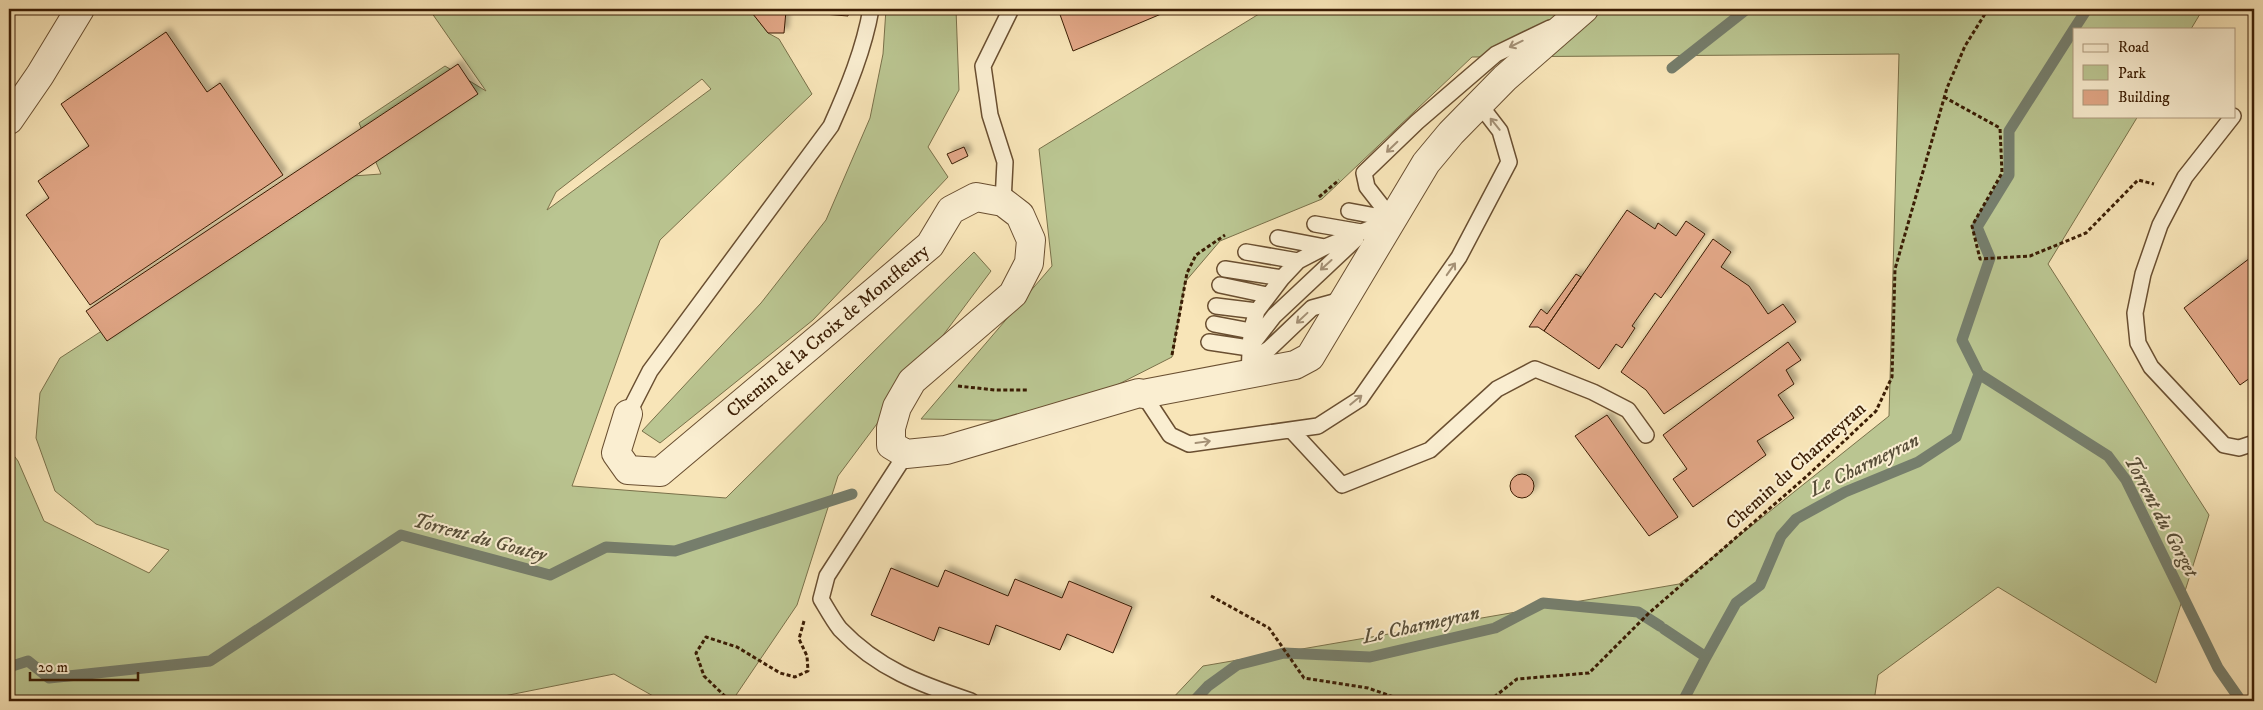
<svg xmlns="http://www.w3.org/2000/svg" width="2263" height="710" font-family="'IM FELL DW Pica',serif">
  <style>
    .green { fill: #bac591; stroke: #7a714a; fill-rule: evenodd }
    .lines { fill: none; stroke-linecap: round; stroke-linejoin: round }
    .stream { stroke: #767e6c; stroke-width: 11 }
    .building { fill: #e2a787; stroke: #3b1d04; filter: url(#shadow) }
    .lane-casing { stroke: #6a4f31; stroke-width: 18 }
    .street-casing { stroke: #6a4f31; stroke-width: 30 }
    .path { stroke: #3b1d04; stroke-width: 3; stroke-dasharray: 4 2.5; stroke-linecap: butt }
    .lane { stroke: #faeed1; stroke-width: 15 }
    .street { stroke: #faeed1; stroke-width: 28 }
    .oneway { stroke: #a49075 }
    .labels { text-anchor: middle; stroke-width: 4; stroke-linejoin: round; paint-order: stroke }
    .street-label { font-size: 19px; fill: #3b1d04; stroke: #faeed1 }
    .water-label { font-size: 20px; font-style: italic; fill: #584e38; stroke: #faeed1 }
  </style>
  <defs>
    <filter id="shadow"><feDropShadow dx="4.5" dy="-4.5" stdDeviation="2.5" flood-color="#0004"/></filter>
  </defs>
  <rect width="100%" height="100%" fill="#f8e5b8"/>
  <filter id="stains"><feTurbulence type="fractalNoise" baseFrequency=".004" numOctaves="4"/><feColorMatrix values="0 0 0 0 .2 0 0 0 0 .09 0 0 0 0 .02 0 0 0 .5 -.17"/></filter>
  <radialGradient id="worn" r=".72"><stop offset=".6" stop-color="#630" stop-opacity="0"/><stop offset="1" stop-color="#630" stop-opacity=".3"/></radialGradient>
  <!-- green -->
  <path class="green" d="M429,9h320l19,24 11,6 33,55 -152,146 -88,246 154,12 248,-246 17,19 -153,205 -41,129 -65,96h-70l-48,-27 -135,27h-470v-252l9,12 26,60 105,52 20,-23 -73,-26 -41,-33 -19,-53 4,-45 20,-35 279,-181 42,-3 -22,-51 86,-57 41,25zM702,79l9,10 -164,121 9,-18z
    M886,9h70l3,81 -31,57 20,30 -135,143 -153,123 -18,-12 119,-128 65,-83 44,-102 13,-64z
    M1267,9h936l-12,20h-117v87h64l-90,148 161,251 -53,168 -158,-96 -120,88 -4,26h-704l33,-35 476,-82 210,-168 10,-362 -427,3 -150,142 -102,42 -35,41 -13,75 -126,64 -125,-2 131,-153 -13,-117z"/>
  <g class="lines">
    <!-- stream -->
    <path class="stream" d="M2074,29l13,-20
      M1672,68l75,-59
      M1979,374l129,82 18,24 92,188 23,33
      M1664,629l42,28 30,-54 24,-18 21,-49 15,-17 49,-27 73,-30 38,-25 23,-63 -17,-34 28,-82 -13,-31 32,-52v-44l65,-102
      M9,667l19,-6 21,17 161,-17 191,-126 149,40 56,-28 69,4 177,-57
      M1194,701l14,-15 29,-21 47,-12 86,4 125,-29 48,-25 95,9 22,14
      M1683,701l23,-44"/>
  </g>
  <!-- building -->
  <path class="building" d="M749,9h100l-1,7 -62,-5 -2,22h-16z
    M1058,9h23l1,2 6,-2h85l-100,42z
    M166,32l41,60 13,-9 63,92 -193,130 -64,-90 23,-17 -11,-17 51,-35 -28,-42z
    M458,64l20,30 -371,247 -21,-30z
    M964,147l4,9 -16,8 -5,-10z
    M1627,210l28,19 3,-6 18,13 10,-15 19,13 -44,64 -6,-5 -23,33 3,2 -13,20 -6,-4 -17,25 -55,-38z
    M1713,239l18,13 -10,15 28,19 19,28 15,-10 13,18 -132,92 -18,-24 -25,-18z
    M2254,255v120l-14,10 -56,-77z
    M1576,274l5,3 -37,54 -6,-4h-9l12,-18 6,5z
    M1788,342l13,18 -15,10 8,14 -16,11 16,23 -37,23 9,14 -73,52 -20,-28 14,-10 -24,-34z
    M1607,415l71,102 -29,19 -74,-100z
    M1510 486a12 12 0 1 1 24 0a12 12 0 1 1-24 0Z
    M891,568l47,19 7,-17 63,26 7,-17 47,19 7,-17 63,26 -19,46 -46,-19 -7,16 -64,-25 -7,20 -50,-18 -5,14 -63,-26z"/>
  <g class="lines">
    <!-- lane casing -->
    <g class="lane-casing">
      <path id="lane" d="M2233,116l-48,61 -25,48 -17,49 -8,39 3,30 13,24 73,78 15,3 15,-5
        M1003,202l2,-40 -15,-47 -7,-49 28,-57
        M1349,211l43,8
        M1392,219l-25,-32 -3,-14 53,-51 79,-68 54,-26
        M1315,224l46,8
        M1278,238l47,9
        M1246,252l52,9
        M1225,269l57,9
        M1220,285l47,10
        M1216,306l41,5
        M1214,324l37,7
        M1209,342l40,6
        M1250,347l24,-31 82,-77
        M1251,360l18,-11 43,-41 33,-9
        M1249,374l2,-43 6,-20 25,-33 16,-17 27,-14 64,-26
        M1143,394l27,41 19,9 129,-18 42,-27 99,-142 50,-95 -9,-31 -20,-26
        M628,414l22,-43 181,-245c17,-38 33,-77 40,-117
        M1291,430l51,55 88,-35 67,-61 38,-20 58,23 35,18 18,25
        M906,454l-79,122 -6,23c6,10 12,21 19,30 38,40 80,55 131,72"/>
    </g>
    <!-- street casing -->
    <g class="street-casing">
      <path id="street" d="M9,120l31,-45 40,-66
        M628,414l-12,39 12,17 32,2 270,-227 21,-35 25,-13 27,5 17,13 11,25 -2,23 -16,31 -101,87 -15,26 -6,21v17l15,9 40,-4 193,-57 4,1 152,-29 15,-8 116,-194 25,-30 54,-55 79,-69"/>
    </g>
    <!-- path -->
    <path class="path" d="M1944,97l56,31 2,45 -30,53 8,33 50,-3 56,-23 52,-53 16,4
      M1319,197l20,-17
      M1172,355l15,-82 9,-18 29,-20
      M958,386l37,4h34
      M1211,596l58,32 35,50 64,10 37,13
      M730,701l-26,-25 -8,-23 10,-16 31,10 43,26 15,4 13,-6 -1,-15 -8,-17 5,-18
      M1489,701l28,-22 72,-6 60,-60 158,-137 69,-65 16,-34 3,-108 52,-181 18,-42 23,-37"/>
    <!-- lane -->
    <use href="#lane" class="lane"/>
    <!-- street -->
    <use href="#street" class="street"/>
  </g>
  <!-- one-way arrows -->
  <defs><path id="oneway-shaft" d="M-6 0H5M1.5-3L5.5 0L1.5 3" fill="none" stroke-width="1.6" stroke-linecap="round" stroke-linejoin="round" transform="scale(1.25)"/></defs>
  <g class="oneway">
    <use href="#oneway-shaft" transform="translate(1516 44) rotate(154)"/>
    <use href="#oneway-shaft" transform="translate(1495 124) rotate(-129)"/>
    <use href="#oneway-shaft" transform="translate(1392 147) rotate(136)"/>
    <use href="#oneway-shaft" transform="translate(1326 265) rotate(138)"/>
    <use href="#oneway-shaft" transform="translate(1451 269) rotate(-55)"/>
    <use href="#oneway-shaft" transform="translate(1302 318) rotate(137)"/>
    <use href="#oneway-shaft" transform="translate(1356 400) rotate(-39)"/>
    <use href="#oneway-shaft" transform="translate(1203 442) rotate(-8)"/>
  </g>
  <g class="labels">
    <!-- street labels -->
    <g class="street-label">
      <text transform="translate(827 330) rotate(-40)" y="7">Chemin de la Croix de Montfleury</text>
      <text transform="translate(1795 465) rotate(-42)" y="7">Chemin du Charmeyran</text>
    </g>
    <!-- water labels -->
    <g class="water-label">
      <text transform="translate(1864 464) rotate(-26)" y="7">Le Charmeyran</text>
      <text transform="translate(2162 516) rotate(62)" y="7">Torrent du Gorget</text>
      <text transform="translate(480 537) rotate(15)" y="7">Torrent du Goutey</text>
      <text transform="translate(1421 624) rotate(-12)" y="7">Le Charmeyran</text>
    </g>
  </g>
  <!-- margin -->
  <rect width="2263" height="710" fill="none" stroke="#f8e5b8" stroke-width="30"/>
  <rect x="10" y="10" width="2243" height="690" fill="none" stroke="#3b1d04" stroke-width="2.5"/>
  <rect x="15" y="15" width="2233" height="680" fill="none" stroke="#3b1d04"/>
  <!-- legend -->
  <rect x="2073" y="28" width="162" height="90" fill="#faeed1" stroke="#ae9a7f"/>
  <rect x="2083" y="44" width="25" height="8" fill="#faeed1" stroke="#ae9a7f"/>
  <text x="2118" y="52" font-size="15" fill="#3b1d04">Road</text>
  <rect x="2083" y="65" width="25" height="15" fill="#bac591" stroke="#ae9a7f"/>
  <text x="2118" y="78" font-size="15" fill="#3b1d04">Park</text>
  <rect x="2083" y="90" width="25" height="15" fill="#e2a787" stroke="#ae9a7f"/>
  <text x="2118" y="102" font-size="15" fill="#3b1d04">Building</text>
  <!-- scale -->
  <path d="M30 672v8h108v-8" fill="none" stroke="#3b1d04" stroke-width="2.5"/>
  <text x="38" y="672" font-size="15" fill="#3b1d04" stroke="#faeed1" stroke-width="4" paint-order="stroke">20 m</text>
  <rect width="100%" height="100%" filter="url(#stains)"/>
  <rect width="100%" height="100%" fill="url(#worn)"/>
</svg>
